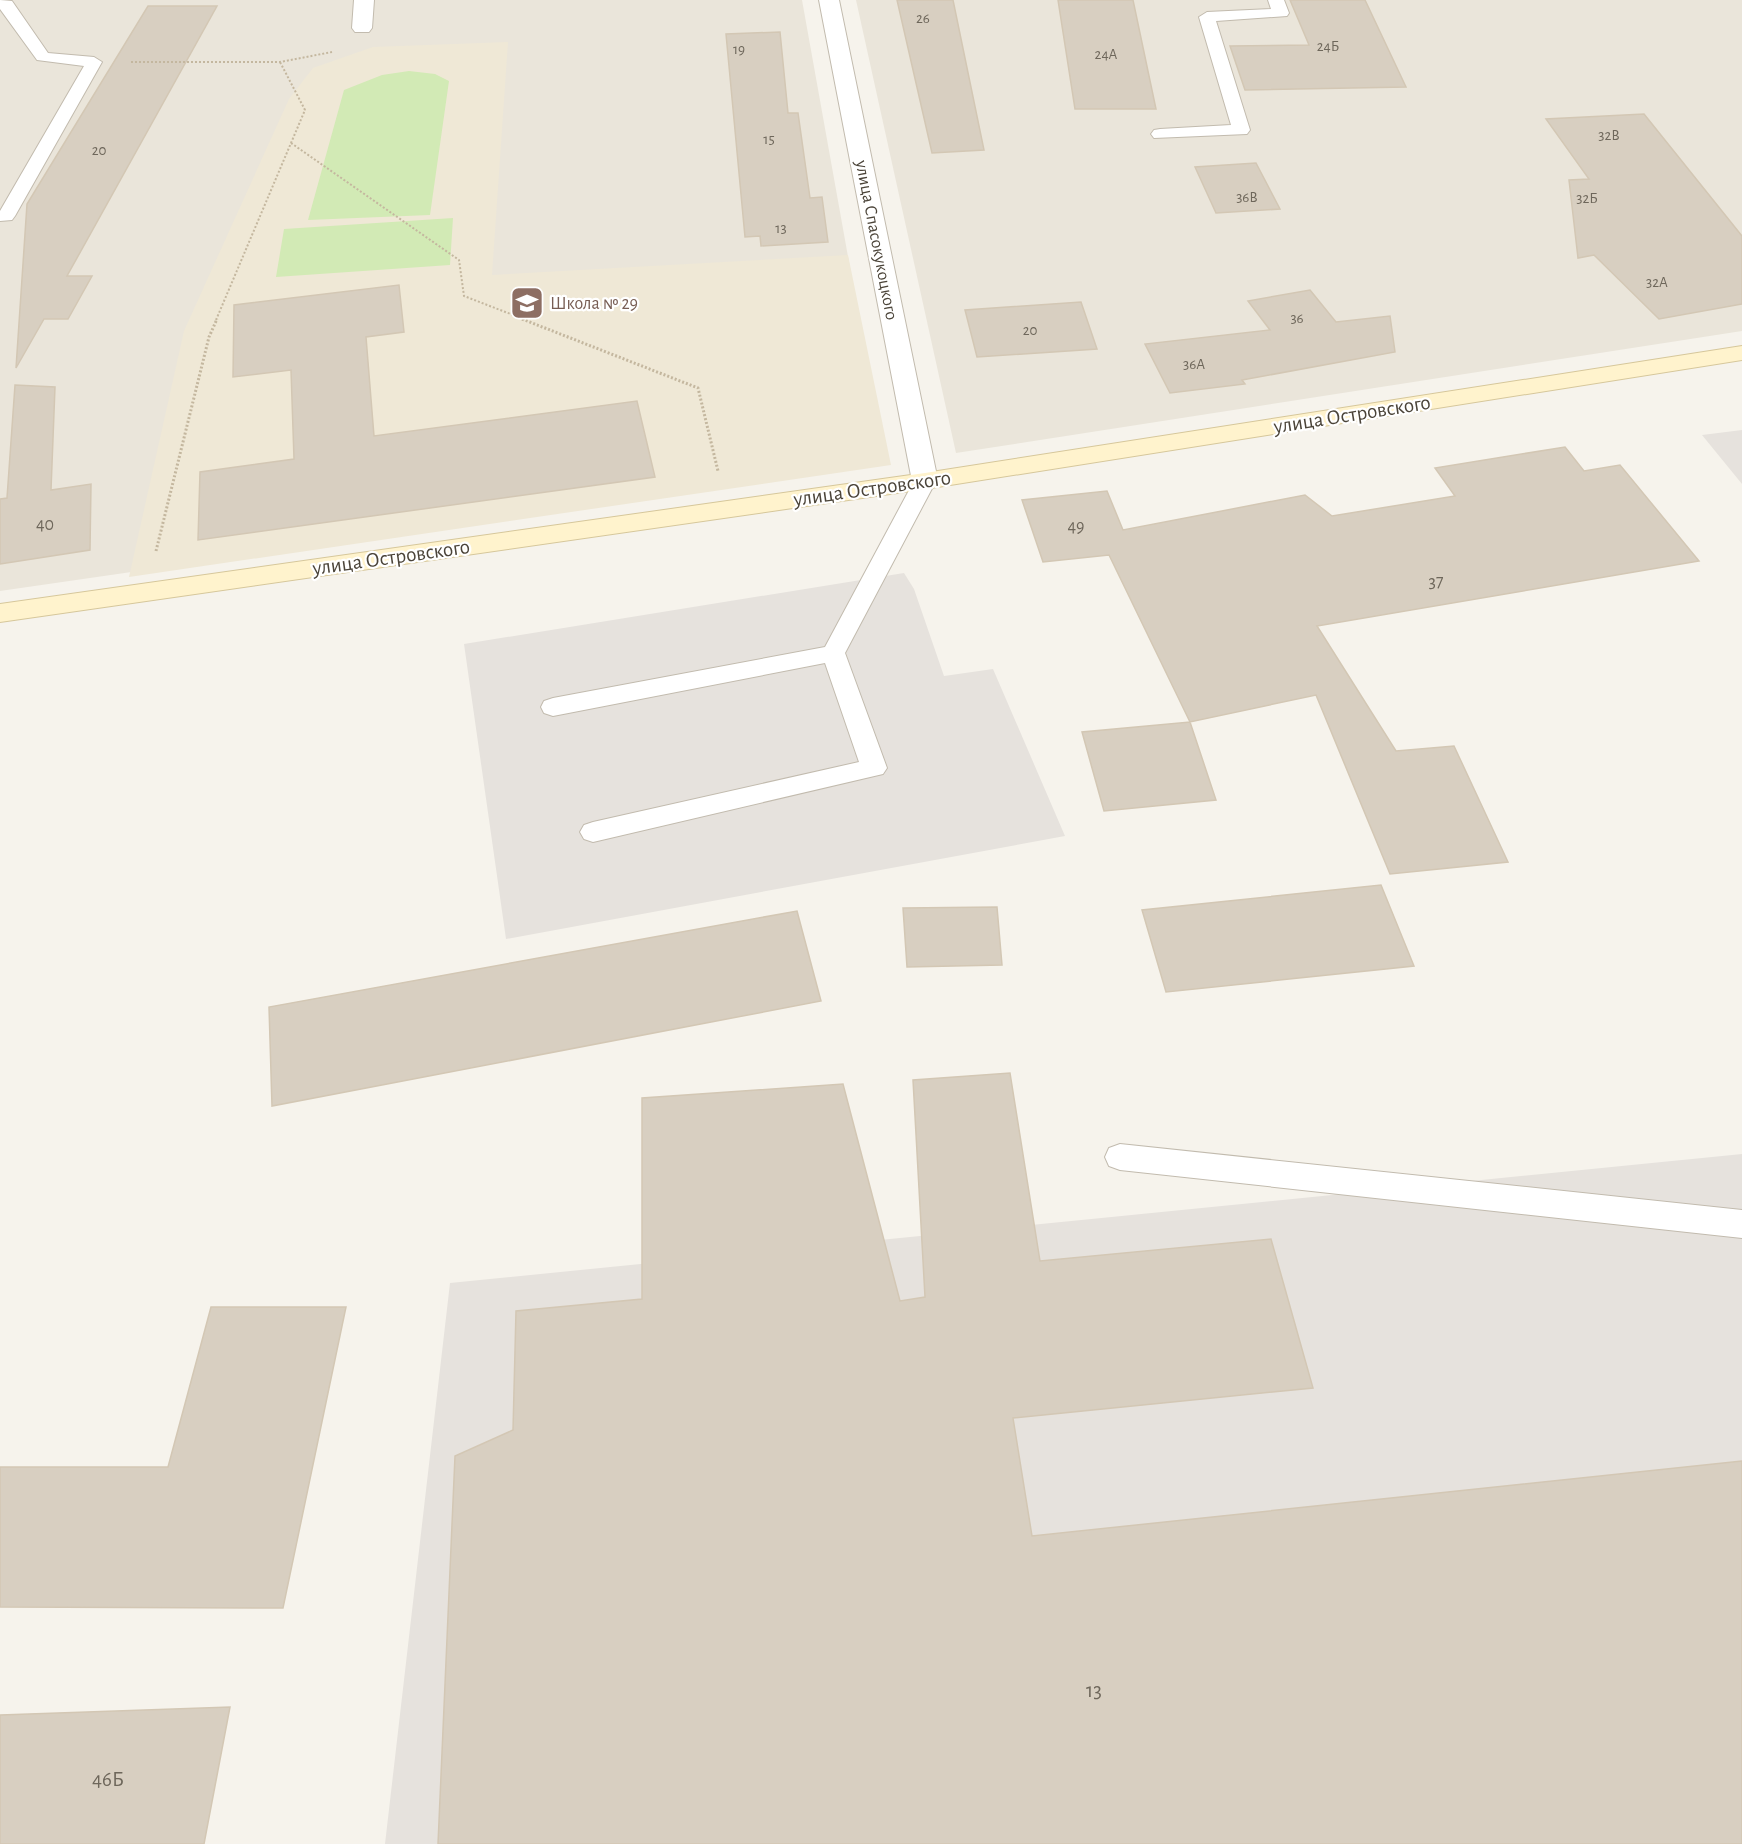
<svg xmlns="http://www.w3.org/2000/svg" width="1742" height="1844" font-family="'Alegreya Sans',sans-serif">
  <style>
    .residential { fill: #eae5da }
    .industrial { fill: #e6e2dd }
    .education { fill: #efe8d6 }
    .green { fill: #d2eab5 }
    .building { fill: #d8cfc1; stroke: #d3c7b4; stroke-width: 1.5 }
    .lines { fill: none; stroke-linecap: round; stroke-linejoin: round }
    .lane-casing { stroke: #c2bbae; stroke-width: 2 }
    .street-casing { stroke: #c2bbae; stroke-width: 2 }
    .secondary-casing { stroke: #d6c79b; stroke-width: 2 }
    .path-far1 { stroke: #c4b79f; stroke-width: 2; stroke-dasharray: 2 2; stroke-linecap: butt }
    .path { stroke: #c4b79f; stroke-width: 3; stroke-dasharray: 2 2; stroke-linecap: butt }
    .lane { fill: #fff; fill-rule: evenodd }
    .street { fill: #fff; fill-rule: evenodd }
    .secondary { fill: #fff3cd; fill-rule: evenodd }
    .labels { text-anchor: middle; stroke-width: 4.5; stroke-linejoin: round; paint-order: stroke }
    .far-number-label { font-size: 15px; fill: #6e675b }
    .far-street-label { font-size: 18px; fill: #4b4439; stroke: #fff }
    .far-education-label { font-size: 18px; fill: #785e54; stroke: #fff; text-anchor: start }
    .number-label { font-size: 18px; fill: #6e675b }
    .street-label { font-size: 21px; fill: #4b4439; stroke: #fff }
    .near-number-label { font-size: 21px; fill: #6e675b }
  </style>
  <rect width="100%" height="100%" fill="#f6f3ec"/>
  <!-- residential -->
  <path class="residential" d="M0,0h802l83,463 -885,128z
    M856,0h886v331l-786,122z"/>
  <!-- industrial -->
  <path class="industrial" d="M1742,430v54l-40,-49z
    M904,573l10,16 30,87 49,-7 72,167 -559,103 -42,-295z
    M1742,1154v690h-1357l65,-561z"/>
  <!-- education -->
  <path class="education" d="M508,42l-16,233 356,-20 43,210 -762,112 55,-246 105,-232 24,-31 60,-21z"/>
  <!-- green -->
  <path class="green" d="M409,71l26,3 14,7 -19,134 -122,5 36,-130 38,-15z
    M453,218l-3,47 -174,12 8,-48z"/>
  <!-- building -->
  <path class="building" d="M897,0h56l31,150 -52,3z
    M1058,0h75l23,109h-81z
    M1290,0h75l41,87 -161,3 -15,-44 79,-1z
    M148,6h69l-150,270h25l-24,43h-24l-28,49 11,-164z
    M780,32l8,81h10l12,85 12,-1 6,45 -67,4 -1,-10 -15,1 -19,-203z
    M1644,114l98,122v68l-83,15 -65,-64 -16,3 -9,-78 20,-1 -43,-60z
    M1256,163l24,46 -64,4 -21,-46z
    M399,285l5,47 -38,5 8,99 263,-35 18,76 -457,63 2,-68 94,-13 -3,-89 -58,7 1,-72z
    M1310,290l26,32 54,-6 5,36 -153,28 3,4 -75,9 -25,-49 125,-14 -22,-29z
    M1081,302l16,47 -120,8 -12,-47z
    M15,385l40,2 -4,103 40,-6 -1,66 -90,14v-65l7,-1z
    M1565,447l19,24 36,-6 79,96 -382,65 79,125 58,-5 54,116 -118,12 -74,-179 -126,27 -81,-167 -66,7 -21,-62 85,-9 16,39 182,-35 27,21 123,-20 -20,-28z
    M1190,722l26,78 -112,11 -22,-79z
    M1381,885l33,81 -248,26 -24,-82z
    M997,907l5,58 -95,2 -4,-59z
    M797,911l24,90 -549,105 -3,-99z
    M1010,1073l30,188 231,-22 42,149 -300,30 19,118 710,-75v383h-1304l17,-388 58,-26 3,-119 126,-12v-201l201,-14 57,217 25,-4 -12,-217z
    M211,1307h135l-63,301 -283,-1v-140h168z
    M230,1707l-26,137h-204v-129z"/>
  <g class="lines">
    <!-- lane casing -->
    <g class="lane-casing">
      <path id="lane" d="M0,0l12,1 36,52 46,4 8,5 -87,154 -3,4 -12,1v-10l84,-145 -47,-6 -37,-51z
        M1268,0h16l5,13 -2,3 -71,5 34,109 -3,4 -93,4 -3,-4 3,-4 6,-1 71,-4 -32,-108 8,-5 64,-3z
        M925,474l8,2 3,5 -91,172 42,115 -4,6 -290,68 -9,-3 -4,-7 4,-7 9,-3 266,-60 -34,-99 -272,53 -9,-3 -3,-6 3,-6 9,-3 272,-51 89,-166 3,-5z
        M1120,1144l622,66v28l-622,-68 -11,-4 -4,-9 4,-9z"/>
    </g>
    <!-- street casing -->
    <g class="street-casing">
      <path id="street" d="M354,0h20l-2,28 -3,4h-14l-3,-4z
        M819,0h20l99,481 -4,6 -9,2 -9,-2 -4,-6z"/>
    </g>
    <!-- secondary casing -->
    <g class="secondary-casing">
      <path id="secondary" d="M1742,346v14l-817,129 -925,133v-18l925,-131z"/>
    </g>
    <!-- path-far1 -->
    <path class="path-far1" d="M131,62h149l52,-10
      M291,143l168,117 5,36 62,24
      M216,320l89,-210 -25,-48"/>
    <!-- path -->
    <path class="path" d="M522,319l176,69 20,83
      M156,551l53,-214 8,-18"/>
    <!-- lane -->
    <use href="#lane" class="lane"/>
    <!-- street -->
    <use href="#street" class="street"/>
    <!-- secondary -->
    <use href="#secondary" class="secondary"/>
  </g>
  <!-- icons -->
  <defs>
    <g id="school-square" transform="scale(1.725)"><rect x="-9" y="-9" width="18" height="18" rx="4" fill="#8d6e63" stroke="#fff"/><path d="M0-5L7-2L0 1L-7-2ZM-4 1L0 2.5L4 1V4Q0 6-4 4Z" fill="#fff"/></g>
  </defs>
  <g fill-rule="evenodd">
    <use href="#school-square" x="527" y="303"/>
  </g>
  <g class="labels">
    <!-- far-number labels -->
    <g class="far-number-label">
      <text x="923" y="23">26</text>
      <text x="1328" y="51">24Б</text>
      <text x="739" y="54">19</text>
      <text x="1106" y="59">24А</text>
      <text x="1609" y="140">32В</text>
      <text x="769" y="144">15</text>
      <text x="99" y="155">20</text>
      <text x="1247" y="202">36В</text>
      <text x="1587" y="203">32Б</text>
      <text x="781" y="233">13</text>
      <text x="1657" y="287">32А</text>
      <text x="1297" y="323">36</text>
      <text x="1030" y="335">20</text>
      <text x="1194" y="369">36А</text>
    </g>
    <!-- far-street labels -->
    <g class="far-street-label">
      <text transform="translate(877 240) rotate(79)" y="6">улица Спасокукоцкого</text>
    </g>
    <!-- far-education labels -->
    <g class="far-education-label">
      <text x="550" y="309">Школа № 29</text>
    </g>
    <!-- number labels -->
    <g class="number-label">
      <text x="45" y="530">40</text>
      <text x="1076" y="532">49</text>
      <text x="1436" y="587">37</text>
    </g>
    <!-- street labels -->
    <g class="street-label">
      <text transform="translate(1352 414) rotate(-9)" y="7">улица Островского</text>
      <text transform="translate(872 488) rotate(-8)" y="7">улица Островского</text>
      <text transform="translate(391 557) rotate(-8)" y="7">улица Островского</text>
    </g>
    <!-- near-number labels -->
    <g class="near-number-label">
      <text x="1094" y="1697">13</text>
      <text x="108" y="1786">46Б</text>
    </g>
  </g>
</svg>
